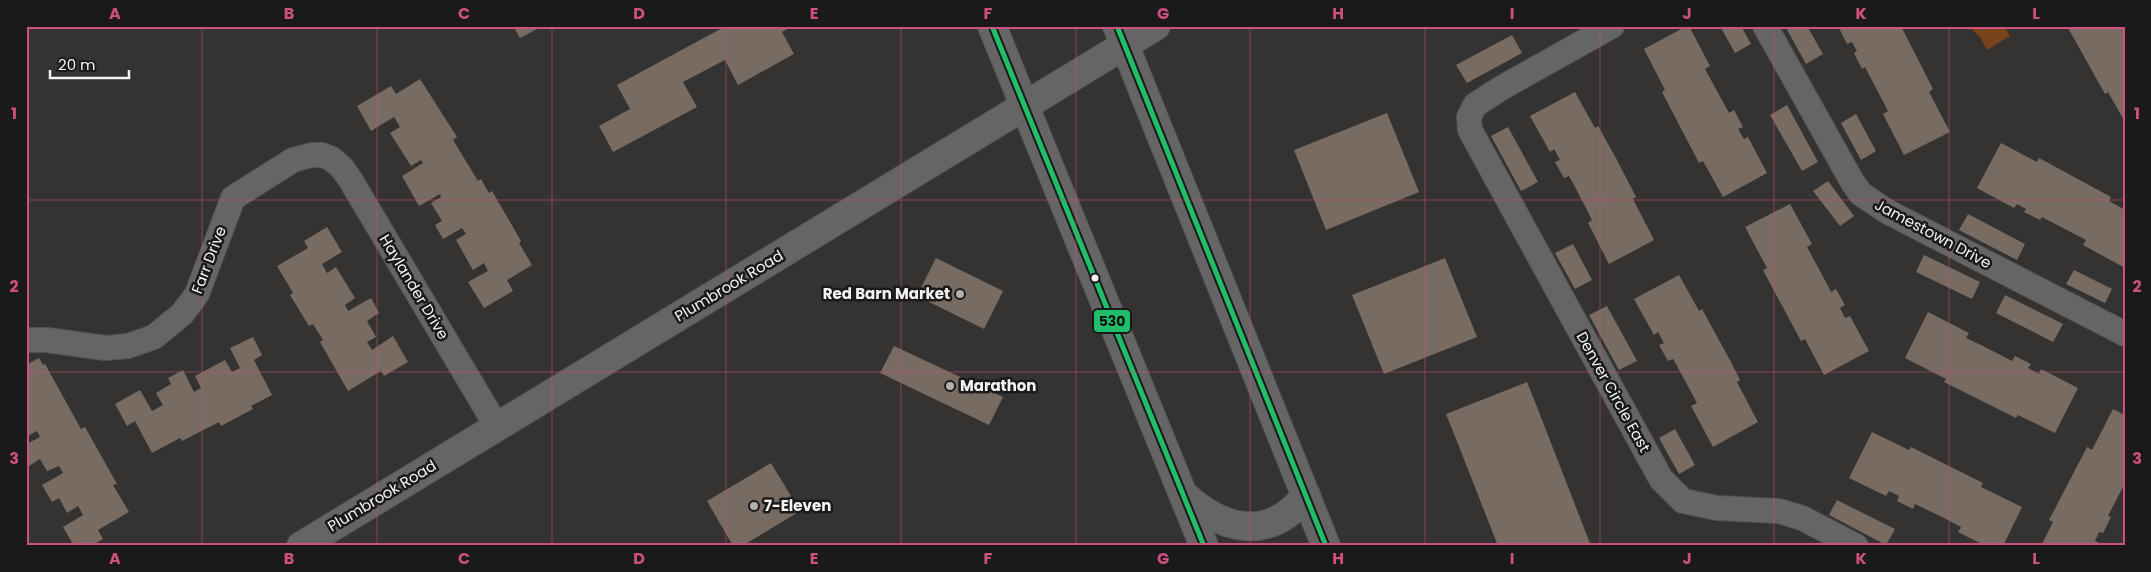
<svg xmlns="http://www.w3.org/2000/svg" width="2151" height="572" font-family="Poppins,sans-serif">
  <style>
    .water { fill: #78421b }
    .building { fill: #786b62 }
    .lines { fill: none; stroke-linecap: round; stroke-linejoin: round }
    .street-casing { stroke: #545252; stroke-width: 26 }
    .secondary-casing { stroke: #545252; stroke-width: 30 }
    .street { stroke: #666565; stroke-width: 24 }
    .secondary { stroke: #666565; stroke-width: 28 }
    .bus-1-casing { stroke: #1b1a1a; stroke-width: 9 }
    .bus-1 { stroke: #20be69; stroke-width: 5 }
    .grid { fill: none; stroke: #cf4f81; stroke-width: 1; stroke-opacity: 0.55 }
    .bus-dot { fill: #f5f3f2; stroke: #1b1a1a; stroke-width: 2 }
    .poi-dot { fill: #b1b0af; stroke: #1b1a1a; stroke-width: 2 }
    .labels { text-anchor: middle; stroke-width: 5; stroke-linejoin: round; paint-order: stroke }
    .street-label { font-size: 15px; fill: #f5f3f2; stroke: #1b1a1a }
    .poi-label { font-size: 15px; font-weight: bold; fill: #f5f3f2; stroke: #1b1a1a; text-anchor: start }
    .line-badge { stroke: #1b1a1a; stroke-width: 2 }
    .pale-badge-label { font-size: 14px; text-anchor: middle; font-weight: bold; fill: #111 }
    .neatline { fill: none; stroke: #cf4f81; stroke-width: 2 }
    .grid-label { font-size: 16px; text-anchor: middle; font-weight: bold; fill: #cf4f81 }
  </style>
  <rect width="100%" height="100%" fill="#343332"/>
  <!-- water -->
  <path class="water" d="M1968,26h36l6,10 -23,14 -7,-13z"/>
  <!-- building -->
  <path class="building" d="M513,26h30l-23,12z
    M726,26h66l-10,6 12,22 -56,31 -13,-25 -42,22 14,25 -84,45 -14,-26 31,-17 -13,-24z
    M1687,26h2l21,40 -5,3 24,44 5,-3 9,17 -5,2 6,10 4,-2 19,36 -44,24 -20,-36 -4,2 -37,-71 3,-2 -21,-41z
    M1720,26h21l10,18 -16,9z
    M1785,26h22l16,28 -17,10z
    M1838,26h63l32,63 -4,3 21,40 -46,23 -21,-41 5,-3 -23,-44 -3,2 -8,-16 3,-2 -5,-9 -5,2z
    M2067,26h57l1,96 -17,-30 -3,2z
    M1512,35l10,18 -55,30 -11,-18z
    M420,79l37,58 -4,3 25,41 3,-2 8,14 3,-2 29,50 -2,2 13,22 -25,15 6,11 -29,17 -16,-26 20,-11 -4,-8 -11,7 -17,-30 10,-6 -4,-6 -19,11 -8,-14 7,-4 -11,-18 10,-6 -1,-3 -21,12 -17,-30 21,-13 -2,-3 -10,6 -21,-33 10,-6 -6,-10 -23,14 -14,-25 34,-20 5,8z
    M1575,92l20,36 3,-2 19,34 19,37 -3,2 21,41 -45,24 -21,-41 4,-3 -19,-37 -4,-7 -5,2 -9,-16 5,-2 -6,-11 -4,3 -20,-36z
    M1787,105l31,57 -16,9 -32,-56z
    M1387,113l32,79 -93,38 -32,-80z
    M1856,114l20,37 -15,9 -20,-37z
    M1508,127l30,55 -17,9 -30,-55z
    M2001,143l36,19 2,-4 72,39 -2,4 16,9v58l-42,-23 3,-5 -44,-23 -2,3 -16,-8 2,-3 -9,-5 -3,4 -37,-20z
    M1828,181l26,35 -14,10 -27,-35z
    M1790,204l22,40 -5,3 20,37 4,8 5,-3 9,16 -5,3 5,10 5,-2 19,35 -45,24 -19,-36 -4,2 -28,-52 -10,-19 4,-2 -22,-41z
    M1968,214l57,30 -8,16 -58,-30z
    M327,227l15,25 -20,12 5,9 9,-6 19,31 -10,7 3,6 23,-13 8,15 -12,8 9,16 -9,5 5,8 21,-14 15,26 -24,14 -3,-5 -33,20 -28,-49 3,-2 -10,-16 -4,2 -19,-31 3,-2 -16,-27 31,-18 -4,-7z
    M1573,244l19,36 -17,9 -20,-36z
    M1924,255l56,27 -8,17 -56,-27z
    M936,258l67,33 -19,38 -67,-33z
    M1445,258l32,79 -93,37 -32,-79z
    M2074,270l38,19 -7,14 -39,-19z
    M1679,275l20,36 3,-2 29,53 9,18 -3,2 21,40 -45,25 -22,-41 6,-3 -20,-37 -4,-7 -5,2 -9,-16 5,-2 -6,-11 -4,3 -20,-36z
    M2005,295l58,29 -10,18 -57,-29z
    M1607,306l30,55 -18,9 -30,-55z
    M1928,312l41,21 -3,5 17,8 29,15 3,-5 16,8 -3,4 11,6 2,-5 37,19 -23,45 -37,-18 -2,3 -72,-36 2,-3 -41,-21z
    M253,337l9,18 -8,5 18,35 -21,11 2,3 -32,17 -2,-4 -37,19 -2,-3 -28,15 -17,-32 -8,5 -12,-22 25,-14 12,21 11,-6 -7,-12 15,-9 -3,-6 15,-8 11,22 7,-4 -6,-12 30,-16 7,12 8,-4 -10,-20z
    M894,346l109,51 -14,28 -109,-52z
    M39,358l4,7 2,-1 36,65 4,-2 32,57 -4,1 16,27 -31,18 5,9 -12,7h-17l-11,-19 20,-12 -5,-9 -11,7 -8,-15 -7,4 -10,-17 21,-12 -4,-7 -12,5 -7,-12 -11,7 -3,-5v-17l14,-7 -3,-6 -11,6v-72z
    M1527,382l12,30 52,134h-93l-40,-102 -12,-30z
    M2113,409l12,6v68l-17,33 3,1 -8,16 -4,-1 -4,9 4,2 -1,3h-57l12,-24 -4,-2 38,-73 5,3z
    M1675,429l20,36 -16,9 -20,-36z
    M1872,432l37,18 2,-3 72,36 -2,4 41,20 -19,39h-17l-28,-14 3,-5 -17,-9 -29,-14 -2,5 -16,-8 2,-5 -10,-5 -3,5 -37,-18z
    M771,463l29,48 -58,35h-9l-26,-45z
    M1837,500l58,29 -9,16 -57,-30z"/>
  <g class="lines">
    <!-- street casing -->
    <g class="street-casing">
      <path id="street" d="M1612,26l-109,61 -28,18 -6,12 1,13 191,349 22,22 34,7 62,3 23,7 54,28
        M1765,26l88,157 8,11 27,18 237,122
        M26,340h21l58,8 23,-2 26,-9 28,-23 15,-20 36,-96 60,-38 19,-5h10l10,4 10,9 8,11 147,248"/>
    </g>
    <!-- secondary casing -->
    <g class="secondary-casing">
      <path id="secondary" d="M992,26l212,520
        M1117,26l209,520
        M1185,496c39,35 85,46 121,-1
        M301,546l855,-520"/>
    </g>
    <!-- street -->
    <use href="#street" class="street"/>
    <!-- secondary -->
    <use href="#secondary" class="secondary"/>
    <!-- bus-1 casing -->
    <g class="bus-1-casing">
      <path id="bus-1" d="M992,26l212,520
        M1117,26l209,520"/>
    </g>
    <!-- bus-1 -->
    <use href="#bus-1" class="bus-1"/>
  </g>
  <!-- grid -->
  <path class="grid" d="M202,26v520M377,26v520M552,26v520M726,26v520M901,26v520M1076,26v520M1250,26v520M1425,26v520M1600,26v520M1774,26v520M1949,26v520M26,200h2099M26,372h2099"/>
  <!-- markers -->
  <circle class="bus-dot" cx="1095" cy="278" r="4.5"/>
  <g class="poi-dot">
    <circle cx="960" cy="294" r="5"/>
    <circle cx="950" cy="386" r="5"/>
    <circle cx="754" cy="506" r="5"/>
  </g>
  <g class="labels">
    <!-- street labels -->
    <g class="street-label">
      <text transform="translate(1933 234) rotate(28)" y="5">Jamestown Drive</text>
      <text transform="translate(209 260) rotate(-69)" y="5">Farr Drive</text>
      <text transform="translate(729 286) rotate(-31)" y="5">Plumbrook Road</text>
      <text transform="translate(414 287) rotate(59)" y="5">Haylander Drive</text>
      <text transform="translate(1613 392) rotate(61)" y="5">Denver Circle East</text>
      <text transform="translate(382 496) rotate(-31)" y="5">Plumbrook Road</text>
    </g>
    <!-- poi labels -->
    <g class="poi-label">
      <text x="950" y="299" text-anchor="end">Red Barn Market</text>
      <text x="960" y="391">Marathon</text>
      <text x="764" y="511">7-Eleven</text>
    </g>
  </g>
  <rect class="line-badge" x="1093" y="309" width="38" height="24" rx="5" fill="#20be69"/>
  <g class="pale-badge-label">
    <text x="1112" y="326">530</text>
  </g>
  <!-- border -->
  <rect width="2151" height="572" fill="none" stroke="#1b1a1a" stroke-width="55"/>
  <!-- scale -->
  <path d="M50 70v8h79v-8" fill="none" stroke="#f5f3f2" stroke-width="2.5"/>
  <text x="58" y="70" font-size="15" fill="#f5f3f2" stroke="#1b1a1a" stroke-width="4" paint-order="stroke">20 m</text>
  <rect x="28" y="28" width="2096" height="516" class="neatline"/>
  <g class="grid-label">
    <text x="115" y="19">A</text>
    <text x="289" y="19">B</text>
    <text x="464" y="19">C</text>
    <text x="639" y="19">D</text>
    <text x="814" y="19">E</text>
    <text x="988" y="19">F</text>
    <text x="1163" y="19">G</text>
    <text x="1338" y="19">H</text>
    <text x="1512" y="19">I</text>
    <text x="1687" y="19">J</text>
    <text x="1861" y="19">K</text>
    <text x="2036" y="19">L</text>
    <text x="14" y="119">1</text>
    <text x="2137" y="119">1</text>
    <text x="14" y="292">2</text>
    <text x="2137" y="292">2</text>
    <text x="14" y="464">3</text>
    <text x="2137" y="464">3</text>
    <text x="115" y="564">A</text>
    <text x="289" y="564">B</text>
    <text x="464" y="564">C</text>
    <text x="639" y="564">D</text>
    <text x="814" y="564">E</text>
    <text x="988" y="564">F</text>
    <text x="1163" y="564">G</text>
    <text x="1338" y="564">H</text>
    <text x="1512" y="564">I</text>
    <text x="1687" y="564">J</text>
    <text x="1861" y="564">K</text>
    <text x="2036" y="564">L</text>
  </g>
</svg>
